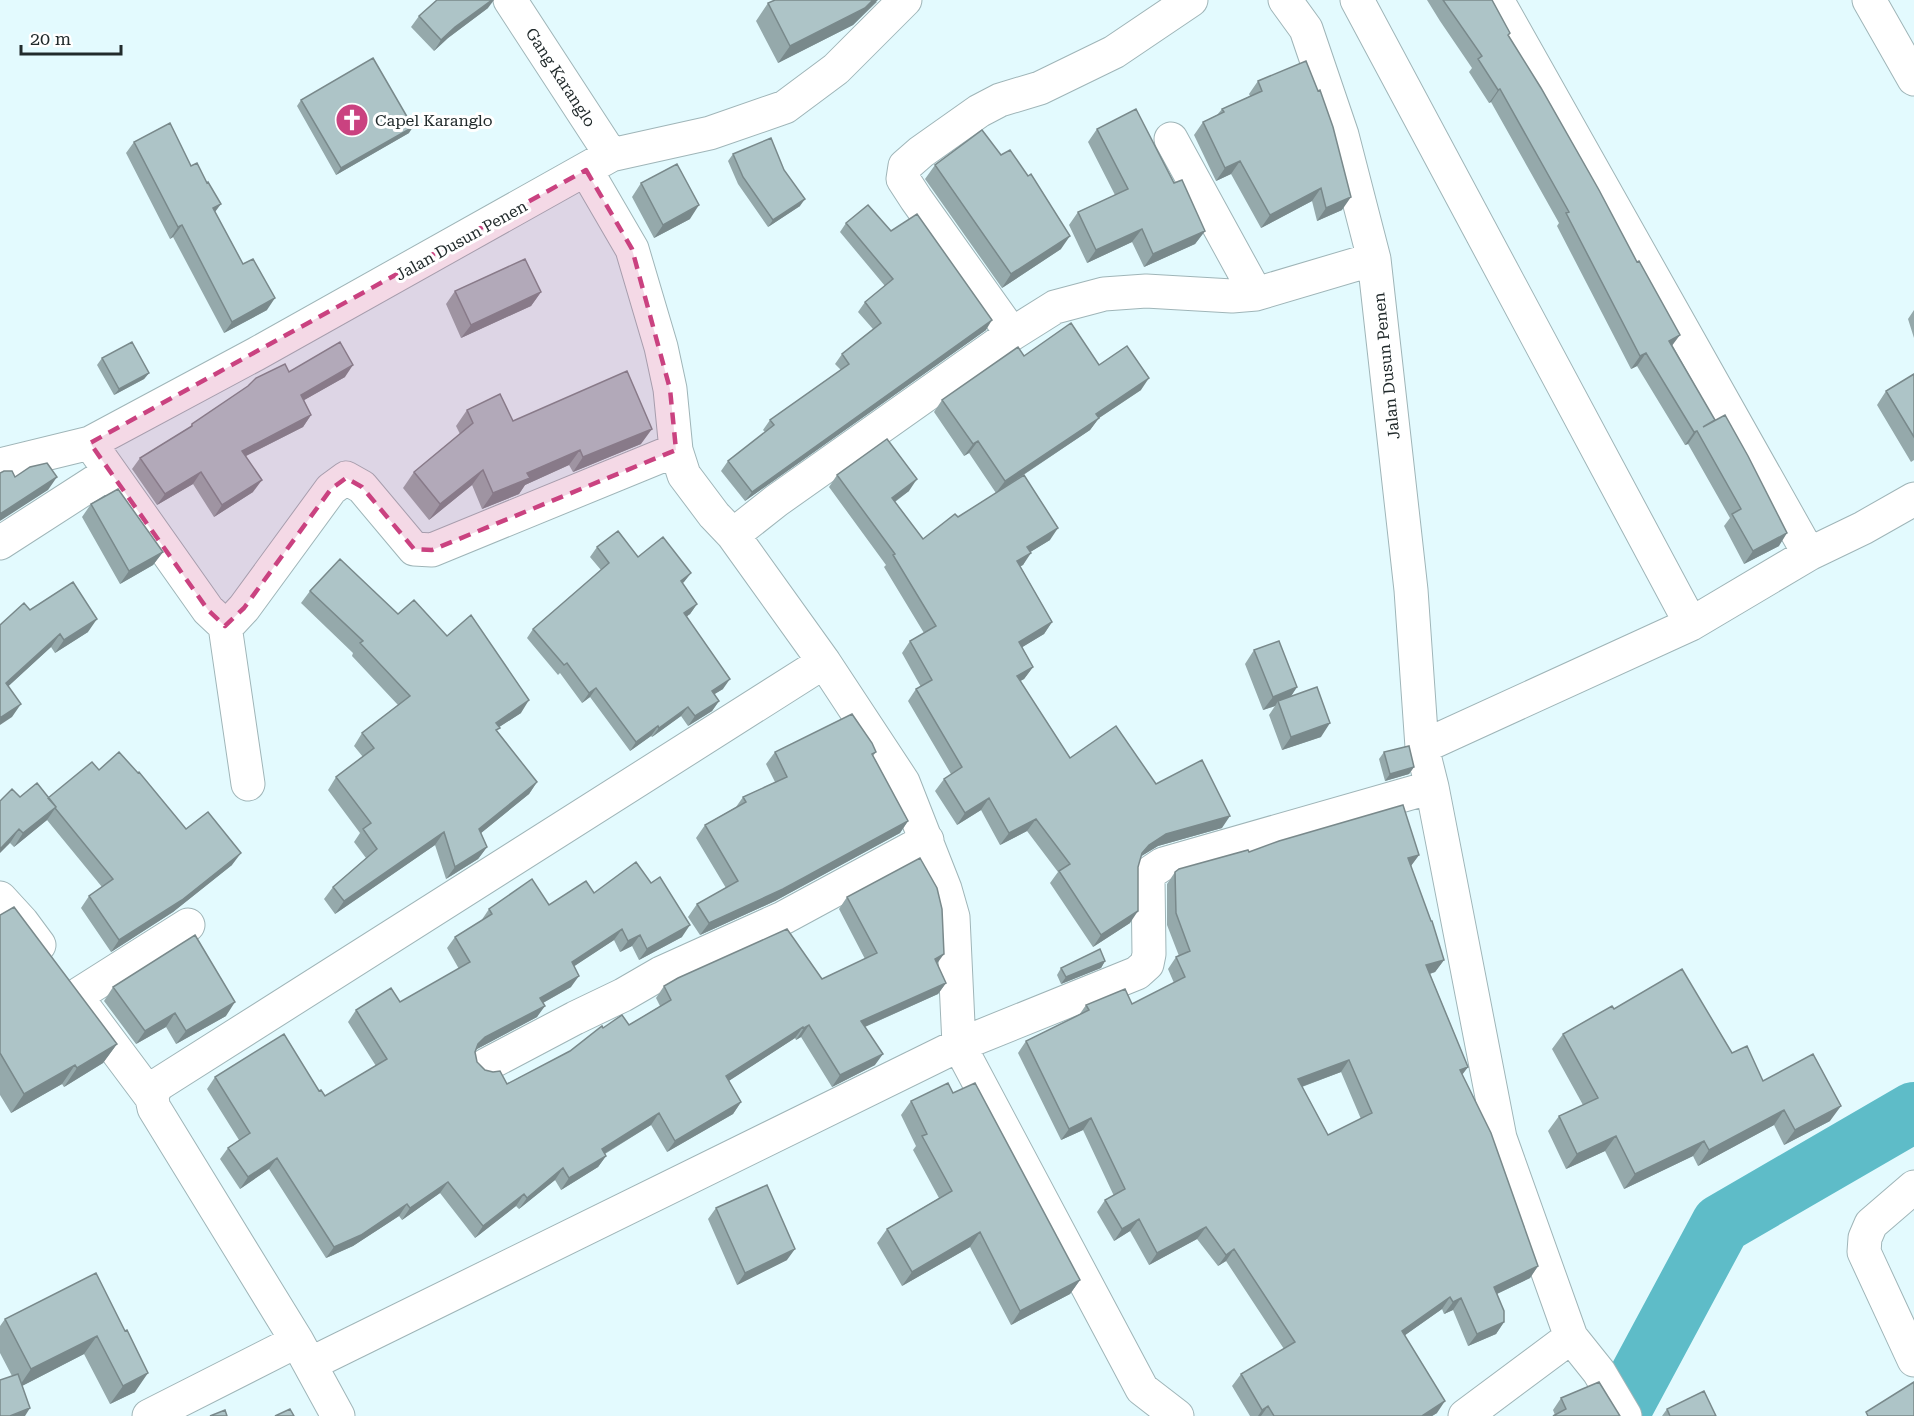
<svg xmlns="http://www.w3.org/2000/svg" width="1914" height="1416" font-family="'Roboto Serif',serif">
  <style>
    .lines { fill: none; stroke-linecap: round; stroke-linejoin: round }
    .river { stroke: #5ebcc8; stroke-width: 60 }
    .minor-casing { stroke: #9fb5b8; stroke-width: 35 }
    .minor { stroke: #fff; stroke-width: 33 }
    .wall { fill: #95a9ab; fill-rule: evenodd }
    .shaded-wall { fill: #79898b }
    .building { fill: #adc4c7; stroke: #79898b; stroke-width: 1.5; fill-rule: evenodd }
    .marked { fill: #ca4280; fill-opacity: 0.2; stroke: #ca4280; stroke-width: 4.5; stroke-dasharray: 12 8; stroke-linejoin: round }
    .labels { text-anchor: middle; stroke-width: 6; stroke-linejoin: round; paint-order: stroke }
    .street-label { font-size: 16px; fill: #222b2c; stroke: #fff }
    .poi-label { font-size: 16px; fill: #222b2c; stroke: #fff; text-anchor: start }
  </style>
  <rect width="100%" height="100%" fill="#e3fafe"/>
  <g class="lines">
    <!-- river -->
    <path class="river" d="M1618,1416l103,-192 193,-112"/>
    <!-- minor casing -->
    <g class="minor-casing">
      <path id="minor" d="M510,0l101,155
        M1285,0l21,29 36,106 32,124 37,331 11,157
        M1357,0l334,624
        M1497,0l312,554
        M1869,0l45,79
        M1171,139l85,155
        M586,170l46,79 29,98 9,42 6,61 8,25 30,40 19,20
        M1374,259l-118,35 -24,2 -86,-5 -42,3 -49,13 -43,27 -236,167 -43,34 91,127 79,120 42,107 8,28 6,128 178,-72 10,-9 2,-10 -1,-75 3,-7 12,-8 269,-77
        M1012,334l-96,-135 -13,-20 2,-13 16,-14 58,-41 21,-11 40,-12 74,-36 77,-52
        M90,443l118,167 17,16 5,-3 14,-15 87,-119 15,-11 16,9 52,62 18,1 244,-100
        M0,465l90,-22 166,-89 355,-199 99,-22 75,-26 51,-38 69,-69
        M0,543l110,-71
        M225,626l23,158
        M0,898l22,24 17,23
        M76,996l112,-71
        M87,1011l65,87
        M486,1065l89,-47 48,-23 38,-22 122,-55 144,-78
        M1914,1187l-43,37 -6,14 -1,14 50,108
        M310,1364l649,-319 183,344 35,27
        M149,1416l148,-75
        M338,1416l-41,-75 -143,-233c-3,-11 -2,-16 5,-24l665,-422
        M1465,1416l106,-79
        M1625,1416l-26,-44 -28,-35 -71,-199 -68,-351 -10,-40 269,-123 118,-70 54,-26 51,-29"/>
    </g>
    <!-- minor -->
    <use href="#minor" class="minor"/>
  </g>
  <!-- wall -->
  <path class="wall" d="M1427,0h65l16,36 164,311 107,199 -35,18 -20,-38 6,-8 -42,-74 -3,1 -48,-79 -6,3 -74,-143 2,-3 -68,-121 -2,1 -20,-31 3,-4 -32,-47z
    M877,2l-24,23 -75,38 -22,-42 12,-18z
    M488,8l-40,30 -14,13 -23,-24 8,-11z
    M1258,81l84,129 -25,11 -5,-20 -51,27 -30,-54 -15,7 -22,-46 9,-13 14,-7 5,-6 28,-13 -1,-2z
    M301,100l108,33 -73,42 -39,-69z
    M1097,129l77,54 31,48 -10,13 -51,23 -12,-25 -45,21 -18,-38 9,-13 37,-17 -27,-53z
    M134,142l81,70 52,98 -43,23 -51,-96 -3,2 -44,-86z
    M733,154l51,16 16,36 -32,21 -30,-43 -10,-23z
    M935,165l126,84 -59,39 -77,-109z
    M641,183l49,36 -36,19 -22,-41z
    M846,223l45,8 95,99 -241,171 -24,-30 7,-10 37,-29 -2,-2 7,-10 71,-50 -6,-6 7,-10 31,-25 -15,-17 7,-10 20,-16 -45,-54z
    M455,291l86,1 -10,14 -70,32 -15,-34z
    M1914,310v28l-6,-19z
    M1024,356l75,9 42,25 -42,28 -9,12 -80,54 40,56 -20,12 -7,13 -3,1 32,56 -8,12 -22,13 11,20 -9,12 -4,2 50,77 86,26 66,44 -64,18 -17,10 -3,11 -8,56 -37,24 -43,-64 8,-11 -31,-41 -27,14 -19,-35 -24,15 -22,-34 9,-12 7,-5 -43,-73 8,-12 5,-2 -19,-34 8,-12 14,-8 -40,-66 2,-2 -57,-78 8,-12 72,16 -14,11 28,37 73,-46 -27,-40 -5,3 -30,-44 8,-12z
    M102,358l47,15 -5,6 -30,16 -17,-30z
    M289,372l56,5 -41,23 7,15 -8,12 -57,29 7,36 -39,25 -21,-33 -36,21 -25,-36 8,-11 50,-31 2,-3z
    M1914,374v86l-3,2 -34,-57 9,-14z
    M467,410l46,11 128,23 -68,28 -4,-7 -44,20 -6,9 -37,15 -10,-24 -43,35 -26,-32 11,-16 46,-38 -4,-8z
    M91,504l72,48 -10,13 -33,19 -38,-67z
    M597,547l41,10 53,16 -9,11 15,20 -7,10 -3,2 36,73 -9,5 5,7 -7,10 -24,15 -7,-10 -29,21 -1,-1 -21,15 -40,-54 -8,6 -22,-30 -2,2 -31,-37 6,-9 68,-59 -11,-13z
    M310,591l88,23 49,22 74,77 -22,14 -2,4 40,51 -8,12 -48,39 6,14 -9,12 -32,20 -11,-34 -100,69 -11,-15 9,-12 33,-29 -12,-16 6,-9 -32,-43 8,-13 27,-20 -9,-11 8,-13 36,-28 -46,-49 1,-3 -52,-50z
    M30,610l58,22 -33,21 -4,-6 -43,39 4,31 -12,-92z
    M1254,650l43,37 -7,10 31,40 -39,13 -13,-35 6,-9 -12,4 -18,-46z
    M775,752h101l-3,4 35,65 -8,12 -125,68 -75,34 -12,-18 9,-13 29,-16 -30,-50 9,-13 31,-18 7,-10 32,-15 -9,-18z
    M1384,752l30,15 -5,7 -24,7 -6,-22z
    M99,770l87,59 46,36 -59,47 -62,40 -30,-44 8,-12 13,-9 -55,-67 -33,27 -4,-4 10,-46 28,1z
    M1249,852l170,3 -8,11 33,94 -9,12 -5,2 38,93 -6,7 76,192 -8,12 -33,16 7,28 -8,12 -28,12 -15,-36 -9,4 -2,-5 -37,26 32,78 -5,3h-182l-18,-30 9,-12 43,-25 -58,-88 -8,5 -21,-27 -48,26 -19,-34 -16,10 -17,-29 8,-12 9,-4 -31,-66 -22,10 -43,-87 8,-12 53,-26 7,-10 46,-1 42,-21 -6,-14 8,-12 3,-1 -12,-31v-41l8,-12zM1341,1072l20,47 -33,16 -26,-48z
    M594,893l88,44 -43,23 -7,-14 -12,6 -6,-12 -40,26 -3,21 -28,16 -6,14 -60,32 -2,3 2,10 8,8 22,14 63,-33 33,-23 26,-3 31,-19 -4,-8 8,-12 158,-7 43,-20 -26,-50 8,-12 90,67 9,19 -8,11 -73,33 10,38 -43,22 -31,-50 -5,3 -1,-2 -67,43 13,21 -8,12 -66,38 -16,-27 -46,29 1,2 -8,11 -37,23 -6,-10 -36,29 -3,-3 -41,32 -35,-45 -38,27 -3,-4 -46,30 -27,12 -57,-89 -29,20 -20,-30 8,-11 11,-8 -32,-51 8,-12 104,14 6,5 51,-30 -28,-44 8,-12 44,-8 59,-33 -12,-21 8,-11 26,-16 8,-12 60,-4z
    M0,915l117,129 -14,19 -39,24 -2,-3 -51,29 -11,-18z
    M1105,961l-4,7 -40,16 -4,-9 4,-7z
    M113,987l113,29 -50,28 -10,-17 -30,17 -32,-43z
    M1614,1009l118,44 31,28 67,40 -46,24 -10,-20 -76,41 -5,-10 -69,33 -19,-38 -39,18 -18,-38 11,-15 24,-11 -31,-56 11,-15z
    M953,1093l127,187 -10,14 -59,31 -41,-78 -68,39 -25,-43 10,-14 52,-31 -26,-48 3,-4 -15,-31 10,-14z
    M716,1208l71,52 -50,25 -29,-66z
    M5,1319l120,12 10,61 -25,12 -26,-50 -62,32 -10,-10 -12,-23v-27z
    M1561,1398l59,18 -65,-1 -2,-5z
    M1667,1409l49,7h-54z"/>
  <!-- shaded-wall -->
  <path class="shaded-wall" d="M492,0h2l-6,8 -40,30 -14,13 7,-11 14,-13z
    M873,0h5l-25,25 -75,38 12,-17z
    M1500,89l-9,13 -2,1 9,-13z
    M413,127l-4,6 -73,42 5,-7z
    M1240,161l-9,13 -15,7 9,-13z
    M1321,188l-9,13 -51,27 9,-13z
    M1351,197l-9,13 -25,11 9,-13z
    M805,199l-5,7 -32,21 5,-7z
    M221,204l-9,12 1,-8z
    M699,205l-9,14 -36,19 9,-13z
    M182,225l-9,12 -3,2 8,-12z
    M1142,229l-10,13 -45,21 9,-13z
    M1205,231l-10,13 -51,23 9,-13z
    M1070,236l-9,13 -59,39 9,-14z
    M541,292l-10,14 -70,32 10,-13z
    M275,298l-8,12 -43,23 8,-11z
    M992,320l-6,10 -241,171 7,-9z
    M1680,335l-9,12 -2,-6z
    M1646,353l-9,13 -6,3 9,-13z
    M353,365l-8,12 -53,30 9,-12z
    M149,373l-5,6 -30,16 5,-6z
    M1149,378l-8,12 -54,36 9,-12z
    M311,415l-8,12 -69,35 8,-11z
    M1099,418l-9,12 -94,63 9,-12z
    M652,429l-11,15 -68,28 10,-15z
    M1697,431l-9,13 -3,1 9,-13z
    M978,441l-9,12 -5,3 9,-12z
    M580,450l-11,15 -44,20 -6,9 -37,15 11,-16 34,-20z
    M483,470l-11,15 -43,35 11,-16z
    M201,472l-8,12 -36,21 8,-11z
    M57,477l-9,13 -48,31v-7z
    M917,479l-8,12 -26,19 9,-12z
    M262,480l-9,12 -39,25 8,-12z
    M1058,528l-8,12 -31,19 8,-12z
    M1787,533l-8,13 -35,18 9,-13z
    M163,552l-10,13 -33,19 9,-13z
    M1031,553l-8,12 -14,8 8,-12z
    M691,573l-7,9 -10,8 7,-9z
    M697,604l-7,10 -12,9 6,-10z
    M97,619l-9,13 -33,21 9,-13z
    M1052,622l-8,12 -33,20 8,-12z
    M60,634l-9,13 -51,47 6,-11z
    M1033,667l-9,12 -16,9 9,-12z
    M730,679l-7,10 -18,11 7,-9z
    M1297,687l-9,14h-10l-3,5 -12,4 10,-13z
    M596,688l-6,9 -8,6 7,-10z
    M529,700l-8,13 -34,22 9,-12z
    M719,701l-7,10 -24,15 7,-10z
    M21,704l-9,13 -12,8v-7z
    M688,707l-7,9 -29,21 7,-9z
    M1330,723l-9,14 -39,13 9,-13z
    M658,726l-7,10 -21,15 6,-9z
    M1414,767l-5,7 -24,7 5,-7z
    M537,782l-8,12 -59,48 9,-13z
    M989,798l-8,12 -24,15 8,-12z
    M56,807l-9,13 -33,27 9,-14z
    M1230,816l-8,12 -64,18 -18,11 -6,8 15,-20 17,-11z
    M1036,819l-9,12 -27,14 9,-12z
    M908,821l-8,12 -125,68 -75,34 9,-12z
    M19,829l-9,14 -10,10v-4z
    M444,832l-9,13 -100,69 9,-13z
    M487,847l-9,12 -32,20 9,-12z
    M241,853l-9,12 -59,47 -62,40 8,-12z
    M1419,855l-9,12 -2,-9z
    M1138,911l-8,12 -37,24 8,-12z
    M690,925l-8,12 -43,23 8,-11z
    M622,929l-8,11 -50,33 8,-11z
    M640,935l-8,11 -12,6 8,-11z
    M944,954l-8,11 -1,-6z
    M1444,960l-9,12 -17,5 8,-12z
    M1105,961l-4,7 -40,16 5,-7z
    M579,976l-8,11 -39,22 8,-11z
    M946,983l-8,11 -85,38 8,-11z
    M235,1002l-9,14 -50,28 10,-13z
    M545,1006l-8,11 -60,32 1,-5 7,-7z
    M175,1013l-9,14 -30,17 9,-13z
    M809,1025l-8,12 -5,3 8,-12z
    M803,1027l-8,11 -77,50 8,-12z
    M117,1044l-14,19 -39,24 13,-19z
    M883,1054l-8,11 -43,22 8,-12z
    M1349,1060l-8,12 -51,19 8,-12z
    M75,1065l-13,19 -51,29 13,-19z
    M1468,1067l-9,12 1,-9z
    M741,1102l-8,12 -66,38 8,-11z
    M1841,1106l-11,15 -46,24 11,-15z
    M1784,1110l-10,15 -76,41 11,-16z
    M659,1113l-8,12 -57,35 8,-11z
    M1091,1118l-8,12 -22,10 8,-11z
    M1616,1136l-11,15 -39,18 11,-15z
    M1704,1141l-11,15 -69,33 11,-15z
    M606,1156l-8,11 -37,23 8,-12z
    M277,1158l-8,11 -29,20 8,-12z
    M563,1168l-8,12 -36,29 8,-11z
    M448,1182l-8,11 -38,27 8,-12z
    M524,1194l-8,12 -41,32 8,-12z
    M407,1204l-8,12 -46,30 -27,12 8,-11z
    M1139,1219l-9,12 -16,10 8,-12z
    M1206,1227l-9,12 -48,26 8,-12z
    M980,1232l-10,15 -68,39 10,-14z
    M795,1249l-8,11 -50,25 8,-12z
    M1234,1249l-8,12 -8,5 8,-11z
    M1538,1266l-8,12 -44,21 8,-12z
    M1080,1280l-10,14 -59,31 9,-14z
    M1450,1297l-8,12 -48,34 8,-12z
    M1461,1298l-8,12 -9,4 9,-12z
    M1504,1322l-8,12 -28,12 9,-12z
    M97,1336l-13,18 -66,34 13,-19z
    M148,1373l-13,19 -25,12 13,-18z
    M1445,1401l-8,12 -5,3h-10z
    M1268,1406l-7,10h-3l4,-6z
    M30,1408l-5,8h-15z"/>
  <!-- building -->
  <path class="building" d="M437,0h55l-37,27 -14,13 -22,-24z
    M775,0h98l-8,8 -75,38 -22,-43z
    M1443,0h49l18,33 -2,2 33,53 58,102 38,72 2,-1 41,74 -11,6 46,79 -12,7 22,-12 23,41 39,77 -34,18 -21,-37 9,-5 -44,-78 -3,1 -48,-79 -6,3 -74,-143 3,-1 -69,-123 -2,1 -20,-31 4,-3z
    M373,58l40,69 -72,41 -40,-68z
    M1306,61l12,30 2,-1 13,37 18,70 -25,11 -5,-20 -51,27 -30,-54 -15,7 -22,-46 21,-10 -2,-3 40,-18 -4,-10z
    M1136,109l38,74 8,-3 23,51 -52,23 -11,-25 -46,21 -18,-38 50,-23 -31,-60z
    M170,123l21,43 6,-3 10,20 1,-1 13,22 -8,4 30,56 10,-5 22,39 -43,24 -50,-97 -4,2 -44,-85z
    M982,130l19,25 9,-5 18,26 3,-2 39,62 -59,38 -76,-109z
    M771,138l13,32 21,29 -32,21 -30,-43 -10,-23z
    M677,164l22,41 -36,20 -22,-42z
    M868,205l23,26 26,-17 75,106 -240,172 -24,-31 46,-36 -4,-5 79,-56 -7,-10 39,-31 -16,-21 28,-23 -47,-56z
    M525,259l16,33 -70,33 -16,-34z
    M1071,323l28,42 28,-19 22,32 -53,36 3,4 -94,63 -27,-40 -5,3 -31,-44 76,-53 6,9z
    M132,342l17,31 -30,16 -17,-31z
    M340,342l13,23 -52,30 10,20 -69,36 20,29 -40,25 -21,-33 -36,22 -25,-36 52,-32v-2l56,-38 8,-8 29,-14 4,8z
    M627,371l25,58 -69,28 -3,-7 -53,23 3,5 -37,15 -10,-23 -43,34 -26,-32 59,-49 -6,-13 33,-16 13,27z
    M1914,374v63l-28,-46z
    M887,439l30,40 -25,19 31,41 32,-25 3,3 66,-42 34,53 -31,19 4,6 -14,8 35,61 -33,20 14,25 -16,9 53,82 46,-32 40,58 46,-24 28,56 -64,18 -17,11 -7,8 -4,14v44l-37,24 -42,-64 11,-7 -34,-45 -27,14 -20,-35 -24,15 -21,-34 18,-12 -46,-78 16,-9 -22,-39 26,-15 -43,-71 2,-1 -58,-79z
    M47,463l10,14 -57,37v-41l4,-2h8l3,6 15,-10z
    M118,489l45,63 -34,19 -38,-67z
    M618,531l20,26 25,-20 28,36 -10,8 16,23 -13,9 46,66 -18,12 7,10 -24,15 -7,-9 -29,21 -1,-2 -22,16 -40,-54 -7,5 -22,-30 -3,2 -31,-36 76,-66 -12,-16z
    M340,559l58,55 16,-14 33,36 24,-21 58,85 -33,23 4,5 -4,2 41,52 -58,47 8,18 -32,20 -11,-35 -100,69 -11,-14 44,-38 -14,-20 8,-6 -35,-46 38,-29 -12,-15 48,-37 -50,-53 3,-2 -53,-50z
    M73,582l24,37 -33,21 -4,-6 -54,49 15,21 -21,14v-93l24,-22 6,7z
    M1279,641l18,46 -24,10 -19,-47z
    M1317,687l13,36 -39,14 -13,-36z
    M852,714l20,29 4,9 -4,2 36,67 -125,68 -74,34 -12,-19 41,-23 -33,-56 41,-23 -3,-5 44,-20 -12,-25z
    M1409,746l5,21 -24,7 -6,-22z
    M119,752l19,21 1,-1 47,57 22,-17 33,41 -59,47 -63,40 -30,-44 24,-17 -58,-71 1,-1 -8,-9 44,-36 7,8z
    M37,783l19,24 -33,26 -4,-4 -19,20v-48l12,-12 8,8z
    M1403,805l16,50 -11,3 23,63h1l12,39 -18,5 42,102 -8,3 31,63 47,133 -44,21 10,24v11l-27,12 -16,-36 -8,4 -3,-5 -48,34 43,70 -23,15h-148l-6,-10 -6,4 -21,-36 54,-32 -61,-93 -8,6 -20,-28 -49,26 -18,-34 -17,10 -17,-29 20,-11 -34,-71 -22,11 -43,-88 63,-31 -3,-5 39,-16 7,15 53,-27 -9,-20 14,-6 -14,-38 -1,-41 4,-3 69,-19 1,2 30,-11zM1349,1060l23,53 -44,22 -30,-56z
    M920,858l17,30 5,21 2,45 -9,5 11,24 -85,38 22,33 -43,21 -31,-50 -5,3 -1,-1 -77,49 15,26 -66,39 -16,-28 -57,36 4,7 -37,22 -6,-10 -36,30 -3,-4 -41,32 -35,-44 -38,26 -3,-4 -46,31 -27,12 -57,-89 -29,19 -20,-29 22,-15 -35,-56 69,-43 35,57 2,-1 4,6 62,-37 -31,-49 35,-22 9,14 70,-40 -15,-25 37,-23 -3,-5 43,-30 17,26 37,-24 8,12 42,-31 15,21 9,-6 30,48 -43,24 -7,-14 -12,6 -6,-12 -50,33 7,14 -39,22 5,8 -60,31 -7,7 -3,8 2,10 8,8 8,2 7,-1 7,13 63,-33 32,-25 1,2 19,-13 7,10 42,-25 -7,-14 14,-8 109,-49 35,50 55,-26 -30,-56z
    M14,907l103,137 -40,24 -2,-3 -51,29 -24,-41v-138z
    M195,935l40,67 -49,29 -11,-18 -30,18 -32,-44z
    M1100,949l5,12 -39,16 -5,-9z
    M1682,969l50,84 15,-7 16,35 50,-27 28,52 -46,24 -11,-20 -75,40 -5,-9 -69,33 -19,-38 -39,18 -18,-38 39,-18 -35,-64 49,-28 2,3z
    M948,1083l5,10 22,-10 105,197 -60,31 -40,-79 -68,40 -25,-43 65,-38 -30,-55 5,-2 -16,-33z
    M767,1185l28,64 -50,24 -29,-65z
    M96,1273l29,58 2,-1 21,43 -25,13 -26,-50 -66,33 -26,-50z
    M18,1374l12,34 -20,8h-10v-36z
    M1599,1382l21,34h-67l13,-7 -5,-11z
    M1914,1382v34h-46l-2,-4z
    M1704,1391l12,25h-46l-3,-7z
    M290,1409l4,7h-19z
    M225,1410l2,6h-17z"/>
  <!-- marked area -->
  <path class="marked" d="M586,170l46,79 38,140 6,61 -244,100 -18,-1 -52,-62 -16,-9 -15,11 -87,119 -19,18 -17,-16 -118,-167z"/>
  <!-- icons -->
  <defs>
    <g id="church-disc" transform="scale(1.725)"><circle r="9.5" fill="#ca4280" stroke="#fff"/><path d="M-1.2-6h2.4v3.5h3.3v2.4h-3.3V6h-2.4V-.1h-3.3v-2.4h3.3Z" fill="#fff"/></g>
  </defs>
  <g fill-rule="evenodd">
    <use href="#church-disc" x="352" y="120"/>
  </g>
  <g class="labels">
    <!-- street labels -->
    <g class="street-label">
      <text transform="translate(561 77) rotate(57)" y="6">Gang Karanglo</text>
      <text transform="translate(461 240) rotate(-29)" y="6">Jalan Dusun Penen</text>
      <text transform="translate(1386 366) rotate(-96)" y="6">Jalan Dusun Penen</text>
    </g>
    <!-- poi labels -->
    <g class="poi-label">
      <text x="375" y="126">Capel Karanglo</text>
    </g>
  </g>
  <!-- scale -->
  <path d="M21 45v9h100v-9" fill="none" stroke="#222b2c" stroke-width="3"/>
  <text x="30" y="45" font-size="18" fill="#222b2c" stroke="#ffffff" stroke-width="4.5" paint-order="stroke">20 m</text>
</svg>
